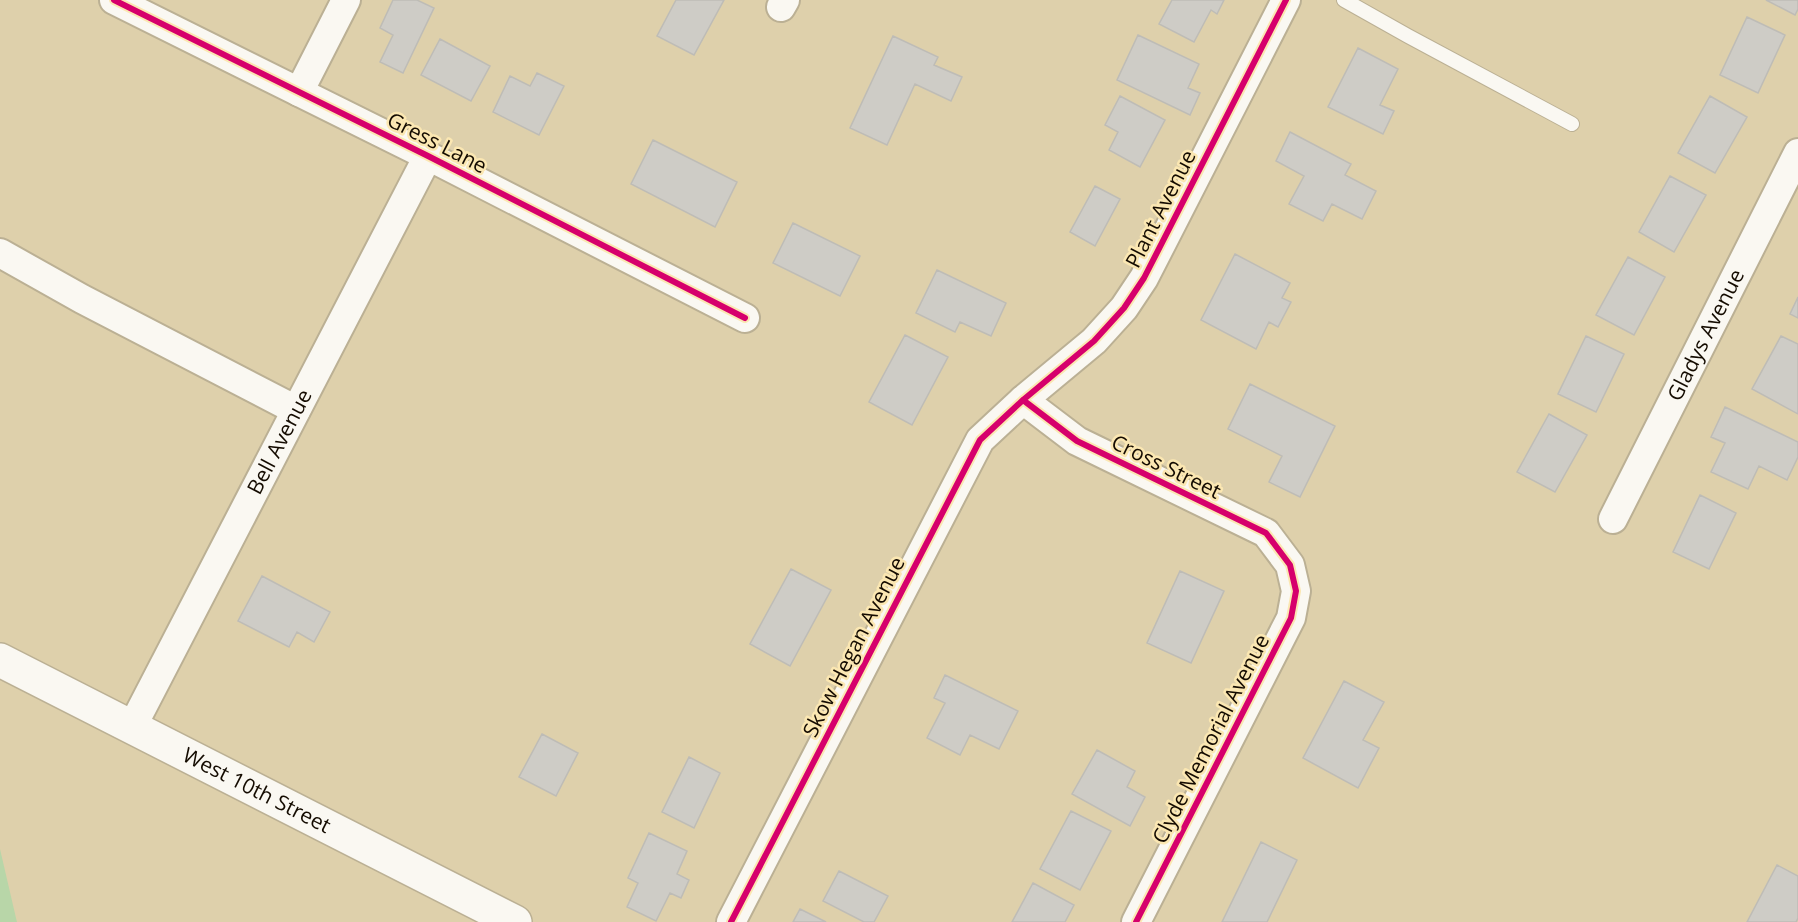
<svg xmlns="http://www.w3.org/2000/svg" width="1798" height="922" font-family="'Open Sans',sans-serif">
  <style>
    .green { fill: #b8d6a8 }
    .building { fill: #ceccc6; stroke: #bebcb6; stroke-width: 1.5 }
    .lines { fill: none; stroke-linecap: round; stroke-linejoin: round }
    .lane-casing { stroke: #bbb094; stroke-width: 16 }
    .street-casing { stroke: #bbb094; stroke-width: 32 }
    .secondary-casing { stroke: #bbb094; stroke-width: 36 }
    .lane { stroke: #faf8f2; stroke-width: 14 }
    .street { stroke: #faf8f2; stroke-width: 28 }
    .secondary { stroke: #faf8f2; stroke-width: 33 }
    .cycleway-casing { stroke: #fbe7b2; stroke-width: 10 }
    .cycleway { stroke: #d6006c; stroke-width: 6 }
    .labels { text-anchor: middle; stroke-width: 5; stroke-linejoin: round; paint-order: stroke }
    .street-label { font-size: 21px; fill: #140b00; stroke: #fbe7b2 }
  </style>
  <rect width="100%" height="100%" fill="#ded0ab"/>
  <!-- green -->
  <path class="green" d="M0,849l16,69 1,4h-17z"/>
  <!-- building -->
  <path class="building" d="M393,0h24l17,8 -31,65 -23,-11 13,-27 -13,-7z
    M676,0h48l-30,55 -37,-19z
    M1172,0h52l-7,14 -6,-4 -17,32 -35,-18z
    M1766,0h32v9l-3,6z
    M1747,17l38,18 -27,58 -38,-18z
    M1138,35l61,29 -11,24 12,5 -10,22 -73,-35z
    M893,36l45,21 -4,8 28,12 -11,24 -36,-17 -28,61 -37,-17z
    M440,39l50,27 -19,35 -50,-26z
    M1358,48l40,21 -18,36 14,6 -11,23 -55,-27z
    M537,73l27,13 -25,49 -46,-23 17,-36 20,10z
    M1120,96l45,24 -25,47 -31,-17 9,-18 -13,-7z
    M1710,96l37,21 -32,56 -37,-20z
    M1290,132l61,32 -6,11 31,16 -14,28 -30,-15 -9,17 -34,-17 15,-28 -28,-15z
    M653,140l84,42 -22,45 -84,-43z
    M1670,176l36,19 -32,57 -35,-20z
    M1095,186l25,13 -25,47 -25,-14z
    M793,223l67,33 -20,40 -67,-33z
    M1235,254l55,29 -8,15 9,4 -13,25 -9,-5 -13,27 -55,-29z
    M1628,257l37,20 -31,58 -38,-20z
    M937,270l69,33 -15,33 -31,-14 -5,10 -39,-19z
    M1798,297v21l-8,-4z
    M905,335l43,22 -36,68 -43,-23z
    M1586,336l38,18 -28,58 -38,-18z
    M1781,336l17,8v70l-46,-25z
    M1250,384l85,42 -35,71 -31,-15 13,-26 -54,-27z
    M1725,407l73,35v15l-11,23 -28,-14 -11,23 -37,-17 14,-29 -14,-6z
    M1549,414l38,21 -32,57 -38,-20z
    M1700,495l36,18 -27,56 -36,-17z
    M791,569l40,21 -41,76 -40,-22z
    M1180,571l44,20 -33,72 -44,-20z
    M262,576l68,36 -16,30 -17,-10 -8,15 -51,-26z
    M945,675l73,36 -19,38 -29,-14 -10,20 -33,-17 18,-35 -11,-5z
    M1344,681l40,21 -21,38 16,8 -21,40 -55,-30z
    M542,734l36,19 -22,43 -37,-19z
    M1097,750l38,21 -8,16 18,10 -15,29 -58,-32z
    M689,757l31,16 -26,55 -32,-16z
    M1071,811l40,20 -31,59 -40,-21z
    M649,833l38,18 -10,23 12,6 -8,18 -11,-5 -14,28 -29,-14 11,-24 -10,-5z
    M1261,842l36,18 -30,62h-45z
    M1777,865l21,11v42l-2,4h-49z
    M839,871l49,25 -14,26h-10l-41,-21z
    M1033,883l41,22 -9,17h-53z
    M800,909l26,13h-33z"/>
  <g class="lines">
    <!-- lane casing -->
    <g class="lane-casing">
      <path id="lane" d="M1344,0l64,36 164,88"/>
    </g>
    <!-- street casing -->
    <g class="street-casing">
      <g id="street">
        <path d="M114,0l314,156 317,162"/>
        <path d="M781,7l4,-7"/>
        <path d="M299,92l47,-92"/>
        <path d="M0,253l82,46 214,111"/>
        <path d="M1023,400l54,41 189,92 24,32 6,26 -5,27 -155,304"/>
        <path id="s1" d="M1613,519l185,-366"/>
        <path id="s2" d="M132,727l296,-571"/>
        <path d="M731,922l249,-482 43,-40 71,-59 30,-33 20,-30 142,-278"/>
      </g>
    </g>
    <!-- secondary casing -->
    <g class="secondary-casing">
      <g id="secondary">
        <path id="s3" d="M0,660l515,262"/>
      </g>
    </g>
    <!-- lane -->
    <use href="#lane" class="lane"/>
    <!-- street -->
    <use href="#street" class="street"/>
    <!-- secondary -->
    <use href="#secondary" class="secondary"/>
    <!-- cycleway casing -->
    <g class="cycleway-casing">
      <path id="cycleway" d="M114,0l314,156 317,162
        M1023,400l54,41 189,92 24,32 6,26 -5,27 -155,304
        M731,922l249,-482 43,-40 71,-59 30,-33 20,-30 142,-278"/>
    </g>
    <!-- cycleway -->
    <use href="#cycleway" class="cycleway"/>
  </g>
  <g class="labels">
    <!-- street labels -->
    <g class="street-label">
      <text transform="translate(437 143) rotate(27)" y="7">Gress Lane</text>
      <text transform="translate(1161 209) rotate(-63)" y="7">Plant Avenue</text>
      <text dy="7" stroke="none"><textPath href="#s1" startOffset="206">Gladys Avenue</textPath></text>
      <text dy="7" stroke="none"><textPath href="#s2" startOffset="321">Bell Avenue</textPath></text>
      <text transform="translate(1166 467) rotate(26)" y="7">Cross Street</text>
      <text transform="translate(854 647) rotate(-63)" y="7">Skow Hegan Avenue</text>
      <text transform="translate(1211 739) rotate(-63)" y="7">Clyde Memorial Avenue</text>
      <text dy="7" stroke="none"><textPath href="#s3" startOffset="288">West 10th Street</textPath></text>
    </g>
  </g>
</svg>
